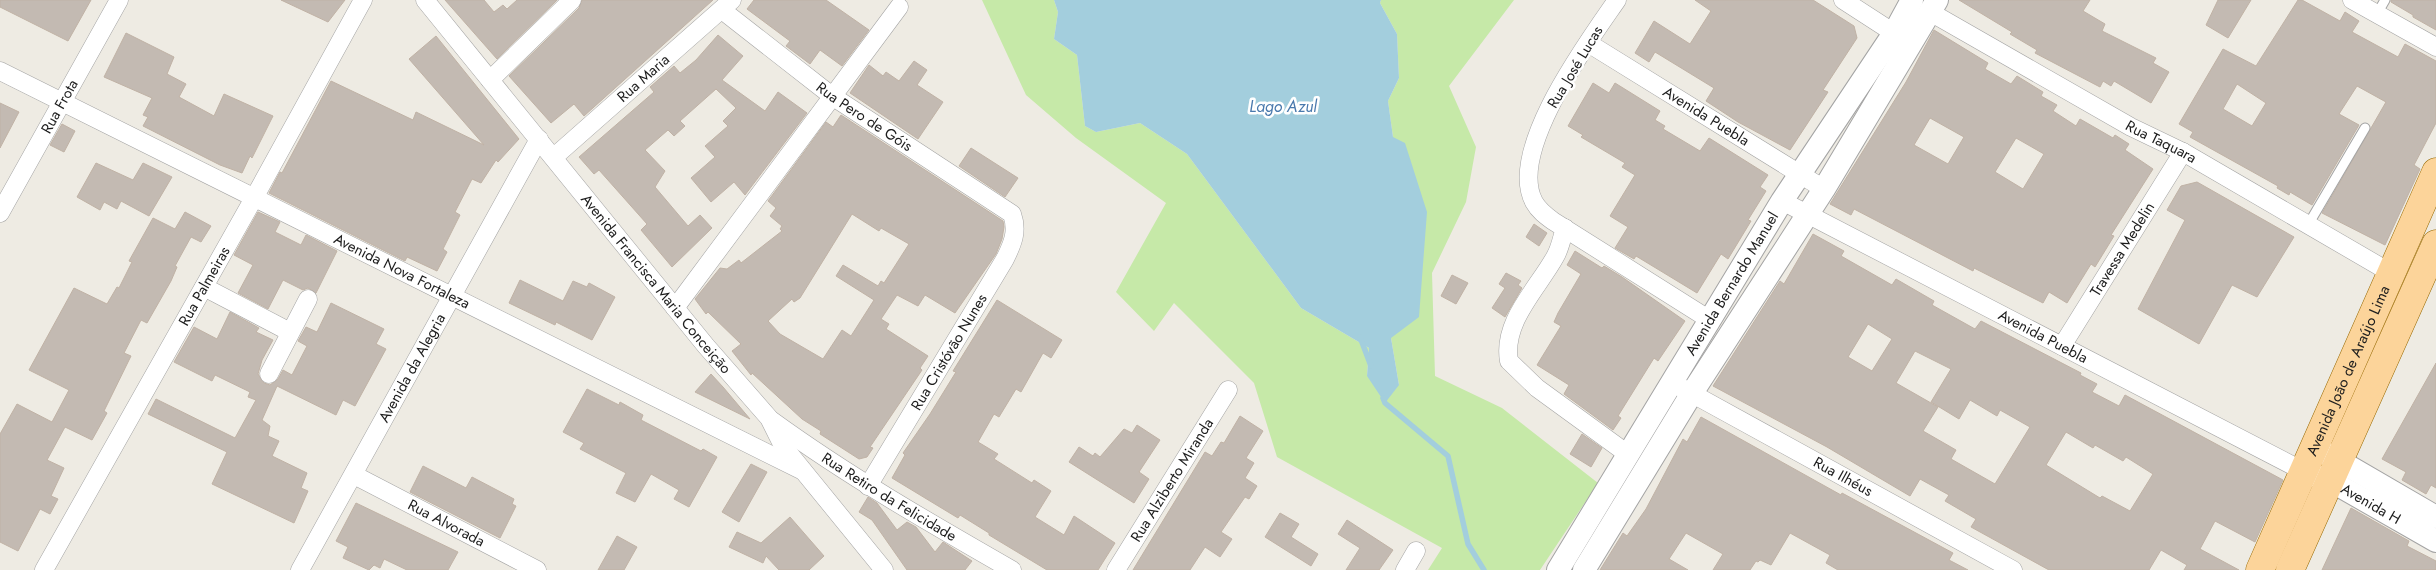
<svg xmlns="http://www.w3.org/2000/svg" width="2436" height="570" font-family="Jost,sans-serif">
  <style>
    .grass { fill: #c6e9a8 }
    .water { fill: #a3cedd }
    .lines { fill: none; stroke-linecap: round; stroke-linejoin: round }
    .stream { stroke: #a3cedd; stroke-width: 5.5 }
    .building { fill: #c3bab2; stroke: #c0b2a5; fill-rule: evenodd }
    .service-casing { stroke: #a4a4a4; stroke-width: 11 }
    .minor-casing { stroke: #a4a4a4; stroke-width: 19 }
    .tertiary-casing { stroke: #a4a4a4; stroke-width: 24 }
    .primary-casing { stroke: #966800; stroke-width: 29 }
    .service { stroke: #fff; stroke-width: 9 }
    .minor { stroke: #fff; stroke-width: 18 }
    .tertiary { stroke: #fff; stroke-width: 22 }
    .primary { stroke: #fcd49a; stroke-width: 28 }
    .labels { text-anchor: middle; stroke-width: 5; stroke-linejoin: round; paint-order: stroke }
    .street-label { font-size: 15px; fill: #1d1d1d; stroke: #fff }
    .water-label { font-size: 16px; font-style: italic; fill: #4979ad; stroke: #fff }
  </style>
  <rect width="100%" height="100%" fill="#eeebe3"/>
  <!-- grass -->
  <path class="grass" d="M982,0h72l4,12 -4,27 23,16 8,71 11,6 44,-9 47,31 114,154 68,40 -2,28 32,9 -8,-47 2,-201 -5,-36 11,-23 -2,-44 -17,-31 1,-3h133l-65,86 27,61 -10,55 -34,71 3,103 67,32 96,75 -58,87h-112l14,-22 -165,-91 -23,-74 -80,-80 -20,28 -38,-39 50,-89 -90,-65 -50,-43z"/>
  <!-- water -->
  <path class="water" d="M1054,0h327l-1,3 17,31 2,44 -11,23 5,36 12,6 22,69 -8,105 -28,21 8,47 -14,18 -18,-27 2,-28 -68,-40 -114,-154 -47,-31 -44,9 -11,-6 -8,-71 -23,-16 4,-27z"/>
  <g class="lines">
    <!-- stream -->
    <path class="stream" d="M1360,337l11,29
      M1383,398l2,5 63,53 20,88 16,26"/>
  </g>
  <!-- building -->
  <path class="building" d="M0,0h91l-23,41 -68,-34z
    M281,0h64l-17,22z
    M445,0h39l10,12 9,-7 4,4 10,-9h40l-60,59z
    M582,0h131l-129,116 -10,-12 -23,19 -42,-47 70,-68z
    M754,0h72l43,30 -27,36 -22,-16 -10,14 -24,-18 4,-5 -43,-32z
    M1695,0h118l41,26 3,12 -34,52 5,2 -38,58 -52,-28 -32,-21 8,-13 -59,-36 -6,10 -14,-9 19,-32 36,23 21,-33z
    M1959,0h131l-7,11 22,13 -3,7 54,27 -3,5 16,9 -18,31 -37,-22 -3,5 -8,-5 -3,6 -65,-34 2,-3 -27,-16 2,-2z
    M2218,0h33l-23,38 -22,-13z
    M2298,0h4l38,21 5,-9 14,9 -7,11 46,25 7,-13 31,17v62l-22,42 6,4 -35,76 -63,-32 64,-111 -29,-16 -18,28 20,11 -47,80 -22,-13 -1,3 -12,-7 1,-2 -88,-49 3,-5 -14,-8 44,-75 33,17zM2237,84l29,19 -14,23 -29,-17z
    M2391,0h45v30l-23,-13v-2l-22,-13z
    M1934,30l54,33 -3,6 26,15 6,-8 26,16 -2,4 16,9 -4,6 23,15 4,-7 33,19 2,-3 14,9 -4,6 28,19 -42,66 3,1 -19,31 -4,-3 -24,39 -18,-11 -6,11 -69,-35 -1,3 -119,-62 -3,6 -21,-11 76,-122zM1930,118l34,19 -16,27 -34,-19zM2016,138l28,16 -21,35 -28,-17z
    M126,33l48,24 -7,17 19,10 -7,13 35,19 10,-22 49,22 -21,42 -2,-2 -8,17 -22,-8 -77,-39 5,-9 -5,-2 9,-17 -48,-21z
    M718,35l25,21 -21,24 43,31 13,-19 29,21 -62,82 -11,-13 -23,20 -20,-24 24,-21 -10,-11 23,-20 -5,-5 13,-13 -20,-19 -36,32 5,5 -11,10 -6,-6 -23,20 20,21 -10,16 33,39 12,-11 12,13 -40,39 -31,-37 6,-6 -48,-54 -5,4 -15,-17 75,-65 -4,-5 24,-21 6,7 16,-13z
    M436,36l83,103 -21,23 -2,-2 -15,23 -9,-4 -17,33 5,3 -17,34 4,3 -10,19 -30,-14 -2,4 -136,-68 11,-21 2,1 49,-92 82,39 3,-8 68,33 -75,-86z
    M914,61l13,9 -10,15 26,17 -25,37 -68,-46 19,-28 14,11 3,-4 13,9z
    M1593,83l16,10 6,-10 45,28 -5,9 10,6 -2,3 37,22 9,-13 59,37 -8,12 6,4 -18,29 3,1 -23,38 -7,-5 -24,39 -61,-37 -2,3 -19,-11 13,-21 -18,-11 25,-41 -13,-8 3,-4 -44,-26 2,-2 -15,-9z
    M0,103l19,9 -19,36z
    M841,115l162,106 1,6 -2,12 -6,15 -41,59 -30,-18 -7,11 -21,-11 -16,24 8,5 -3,5 42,27 -8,12 2,2 -52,77 3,1 -6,9 -8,2 -39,-25 1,-3 -19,-12 -50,-46 -1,2 -19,-24 9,-7 -33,-32 -2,2 -11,-15 25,-31 7,1 12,-9 2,3 41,-32 -2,-2 2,-3 -12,-10 6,-8 -8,-7 58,-79 7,5zM852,214l27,17 2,-3 28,16 -25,39 -3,-2 -3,5 -35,-21 -7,11 38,24 -23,36 -9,-6 -19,29 -43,-25 -12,-13 24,-22 2,3 6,-4z
    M62,124l13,7 -11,21 -14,-7z
    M971,148l47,30 -13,19 -46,-31z
    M96,163l37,17 10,-17 29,14 -23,39 -28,-15 -4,8 -13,-7 -4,8 -23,-13z
    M2197,182l97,55 -37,60 -25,-12 -33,59 -61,-35 47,-89 -18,-10 14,-24z
    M185,212l26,14 -10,16 -10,-5 -16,29 2,1 -6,14 -24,42 -6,-3 -17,33 7,3 -27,55 3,2 -15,27 -27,-13 -18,33 17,8 -13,28 7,3 -8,15 -10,-5 -22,42 -18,-9v-108l17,-30 35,18 17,-32 -40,-20 45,-82 33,16 10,-17 2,1 13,-26 -3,-1 24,-43 22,11z
    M258,212l22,10 -5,10 26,13 5,-10 31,16 -21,42 -8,-5 -5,2 -20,-10 -15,29 -30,-16 15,-28 -19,-10z
    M1534,224l13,9 -8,13 -13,-9z
    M1813,234l31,17 -3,5 51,29 4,-6 38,22 -2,4 43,24 6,-8 100,52 -1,2 17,9 -5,8 27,14 6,-11 158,85 -28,62 -40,-21 -15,28 39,21h-55l3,-5 -26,-15 -12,20h-100l-78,-43 5,-8 -31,-18 4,-6 -29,-16 -10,17 -83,-49 -114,-61 67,-105 4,3zM1868,324l24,15 -20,32 -24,-14zM1915,351l36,18 -20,33 28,17 11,-19 27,16 3,-6 30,17 -35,57 -44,-25 5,-9 -33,-19 15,-24 -42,-24zM2066,432l27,16 2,-3 28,16 3,-4 27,17 -23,37 -28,-15 -2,2 -54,-33z
    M1575,251l27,17 2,-2 18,11 63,44 -27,40 -4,-3 -36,58 3,2 -8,12 -49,-36 5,-9 -32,-20 24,-39 -7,-4 4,-9 23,-39 -14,-9z
    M1506,273l15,8 -3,4 4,3 -17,29 -13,-9 13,-20 -6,-4z
    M1452,275l16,8 -12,21 -15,-8z
    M520,280l43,21 10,-20 14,6 2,-4 26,14 -23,43 -36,-18 -1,3 -46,-22z
    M997,300l65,40 -11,18 -8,-5 -22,39 -5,-3 -17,28 -5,-3 -16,28 20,12 -4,5 38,24 2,-3 17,11 -16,26 29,18 10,-19 41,27 -17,27h-51l-58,-35v-2l-29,-18 -2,3 -66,-40 13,-23 -2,-2 27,-39 26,-42 -3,-1z
    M331,303l53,26 -8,15 10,5 -31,57 -12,-6 -7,15 -59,-29 -15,34 8,6 -2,10 11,5 -7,15 35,17 -6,15 7,3 -14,32 -82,-39 15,-32 -79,-38 8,-15 79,39 21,-38 -8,-3 2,-5 -35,-17 -3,6 -38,-19 20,-35 23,12 13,-27 29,16 -3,4 17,8 -11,20 -4,14 6,9 6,2 8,-6 5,-9 9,5 15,-29 -9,-5 8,-14 11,5z
    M2436,363v125l-5,-3 -5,9 -24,-14 4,-8 -24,-13z
    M711,374l12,13 27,32 -55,-27z
    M587,389l32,16 1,-3 23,13 -2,5 60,31 2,-2 14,8 -28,50 -15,-8 5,-9 -28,-16 -16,28 -19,-9 10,-20 -46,-24 4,-6 -21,-11z
    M1240,416l23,15 -17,27 8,5 -9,15 12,8 -8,13 -4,-2 -24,35 11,7 -12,18 -15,-10 -15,23h-57l72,-118 7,4 9,-14 3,1z
    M1701,417l140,78 1,-2 111,60 -4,7 19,10h-130l-12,-7 4,-8 -40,-22 -19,32 -11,-5 -2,2 -2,-1 -6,9h-37l10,-16 -37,-21 -17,26 19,11h-88l23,-37 4,3 19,-27 37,-70 4,3z
    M1137,425l23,15 -21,32 10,7 -15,24 -65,-41 10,-15 14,9 2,-3 5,4 24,-28 8,4z
    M1582,434l20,14 -11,19 -21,-13z
    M751,464l16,8 -28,50 -17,-10z
    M423,466l43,22 6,-11 42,22 -2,5 4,2 -16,32 -90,-46z
    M868,497l9,6 20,27 10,-8 9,5 19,25 8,-10 29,19 -7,9h-58l-35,-50 -13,-8z
    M356,503l102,49 -10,18h-41l-23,-11 -4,9 -6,-3 -5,5 -26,-12 5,-11 -12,-6z
    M2351,508l58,33 -2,5 29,15v9h-114z
    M1280,513l19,11 -8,13 27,17 -7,12 -46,-29z
    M790,517l34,39 -15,14h-30l-13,-14 -3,7 -34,-16 8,-15 24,11z
    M1347,520l46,30 -14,20h-33l14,-22 -22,-14z
    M617,536l20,11 -13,23h-26z"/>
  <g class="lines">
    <!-- service casing -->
    <g class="service-casing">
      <path id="service" d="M2377,14l8,-14
        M2308,225l57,-97"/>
    </g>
    <!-- minor casing -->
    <g class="minor-casing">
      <g id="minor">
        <path id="s1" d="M425,0l281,346 63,72 14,28 101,124"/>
        <path d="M1617,0c-29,42 -110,151 -83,202 5,9 12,14 19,19l157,99"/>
        <path d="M1843,0l51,33"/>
        <path d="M2352,0l84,47"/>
        <path id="s2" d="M722,10l110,86 180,118c6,17 1,29 -7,45l-137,227"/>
        <path id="s3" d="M1930,12l201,115 52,25 208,121"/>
        <path id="s4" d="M1588,43l236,146"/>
        <path id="s5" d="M0,71l803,400"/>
        <path d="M490,80l82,-80"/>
        <path id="s6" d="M554,157l178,-157"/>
        <path id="s7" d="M1782,201l521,270"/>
        <path id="s8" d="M0,213l119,-213"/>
        <path d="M1565,228c-3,9 -5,21 -10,29 -17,31 -53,65 -46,104l28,27 92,67"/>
        <path d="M204,287l86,45"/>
        <path d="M675,308l224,-301"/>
        <path id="s9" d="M2062,346l121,-194"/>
        <path d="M269,374l39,-75"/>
        <path id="s10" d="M1680,387l333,183"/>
        <path id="s11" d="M771,420c77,56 159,103 241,150"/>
        <path id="s12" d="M354,475l183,95"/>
        <path id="s13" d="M44,570l210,-372 109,-198"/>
        <path id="s14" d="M300,570l239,-431"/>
        <path id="s15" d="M1116,570l112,-180"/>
        <path d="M1405,570l11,-19"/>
      </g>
    </g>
    <!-- tertiary casing -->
    <g class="tertiary-casing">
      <g id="tertiary">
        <path d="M2324,452l112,65"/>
        <path id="s16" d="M2314,475l17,6 105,60"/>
        <path id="s17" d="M1558,570l224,-369 112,-168 18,-33"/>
        <path d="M1584,570l108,-177 132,-204 113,-189"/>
      </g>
    </g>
    <!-- primary casing -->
    <g class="primary-casing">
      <g id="primary">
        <path id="s18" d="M2260,570l176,-398"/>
        <path d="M2290,570l146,-326"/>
      </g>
    </g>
    <!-- service -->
    <use href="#service" class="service"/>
    <!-- minor -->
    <use href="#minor" class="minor"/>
    <!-- tertiary -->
    <use href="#tertiary" class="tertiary"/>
    <!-- primary -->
    <use href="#primary" class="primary"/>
  </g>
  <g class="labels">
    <!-- street labels -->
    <g class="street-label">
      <text transform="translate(1575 67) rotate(-59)" y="5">Rua José Lucas</text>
      <text dy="5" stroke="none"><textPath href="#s6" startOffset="119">Rua Maria</textPath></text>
      <text dy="5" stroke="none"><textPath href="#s8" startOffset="122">Rua Frota</textPath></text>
      <text dy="5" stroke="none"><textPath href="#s2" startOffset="178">Rua Pero de Góis</textPath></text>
      <text dy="5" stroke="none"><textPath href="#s4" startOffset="139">Avenida Puebla</textPath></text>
      <text dy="5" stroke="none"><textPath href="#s3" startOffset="265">Rua Taquara</textPath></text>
      <text dy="5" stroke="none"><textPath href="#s9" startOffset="114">Travessa Medelin</textPath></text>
      <text dy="5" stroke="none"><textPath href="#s5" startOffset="449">Avenida Nova Fortaleza</textPath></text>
      <text dy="5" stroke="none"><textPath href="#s17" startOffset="335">Avenida Bernardo Manuel</textPath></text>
      <text dy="5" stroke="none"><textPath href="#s1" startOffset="366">Avenida Francisca Maria Conceição</textPath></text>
      <text dy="5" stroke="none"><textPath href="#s13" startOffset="326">Rua Palmeiras</textPath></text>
      <text dy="5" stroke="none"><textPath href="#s7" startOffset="294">Avenida Puebla</textPath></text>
      <text transform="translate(949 352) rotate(-59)" y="5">Rua Cristóvão Nunes</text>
      <text dy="5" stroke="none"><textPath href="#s14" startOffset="231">Avenida da Alegria</textPath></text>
      <text dy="5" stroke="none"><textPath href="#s18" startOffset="218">Avenida João de Araújo Lima</textPath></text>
      <text dy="5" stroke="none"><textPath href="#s10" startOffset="186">Rua Ilhéus</textPath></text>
      <text dy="5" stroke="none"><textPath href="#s15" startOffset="106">Rua Alziberto Miranda</textPath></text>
      <text dy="5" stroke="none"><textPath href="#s11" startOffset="141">Rua Retiro da Felicidade</textPath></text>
      <text dy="5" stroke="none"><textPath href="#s16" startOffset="64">Avenida H</textPath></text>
      <text dy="5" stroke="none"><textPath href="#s12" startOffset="104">Rua Alvorada</textPath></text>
    </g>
    <!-- water labels -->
    <g class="water-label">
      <text x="1283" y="112">Lago Azul</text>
    </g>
  </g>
</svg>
